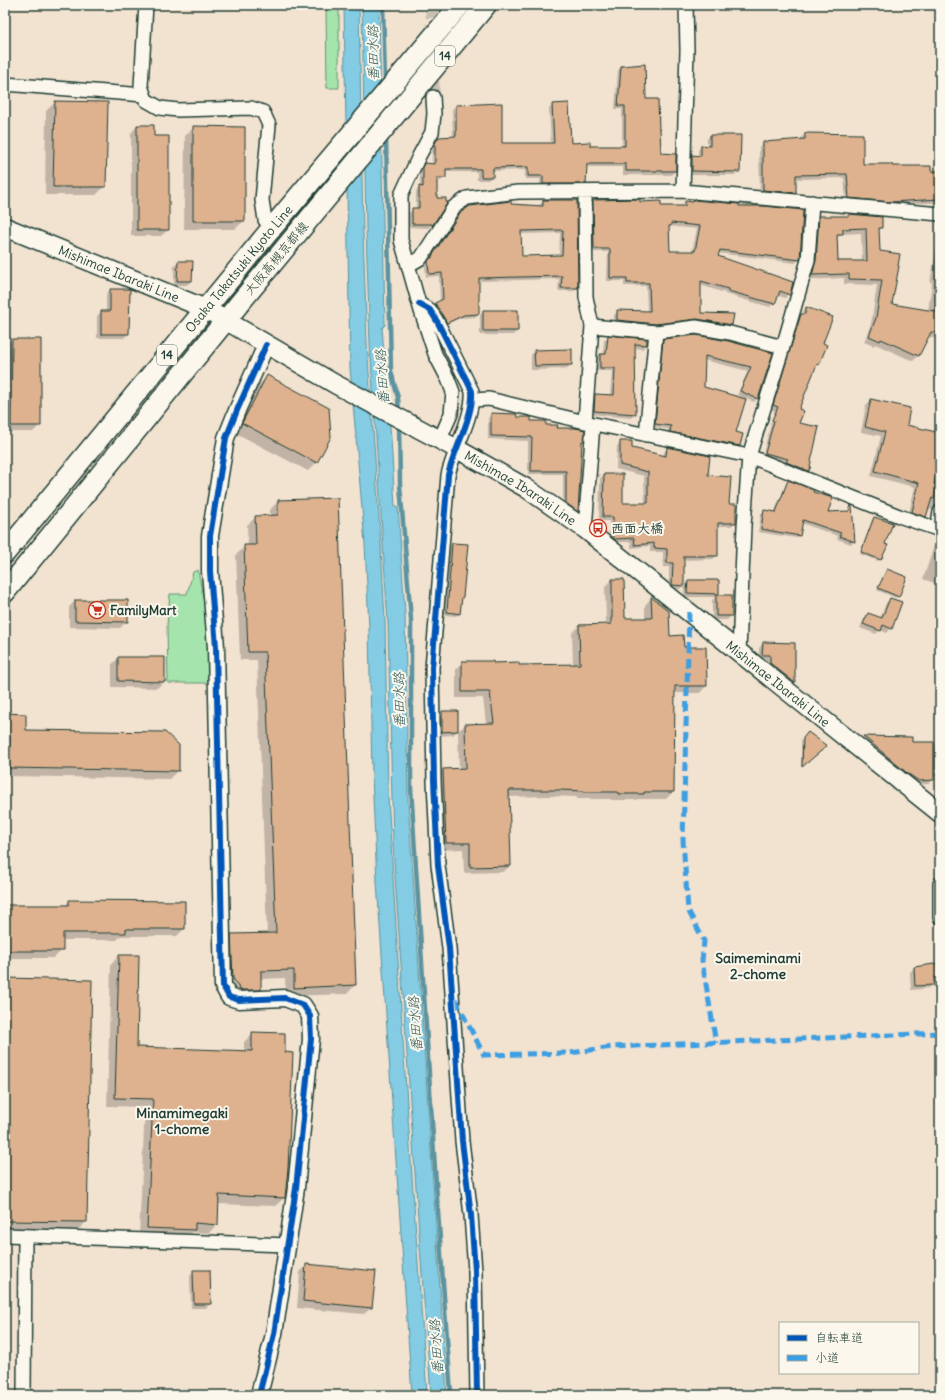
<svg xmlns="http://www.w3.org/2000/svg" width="945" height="1400" font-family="Delius,'Klee One',sans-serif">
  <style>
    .green { fill: #a5e5ad; stroke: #629170 }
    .water { fill: #83cce4; stroke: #5b939e }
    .shadow { fill: #0003; fill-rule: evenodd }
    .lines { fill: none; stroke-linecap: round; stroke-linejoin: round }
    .stream { stroke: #5b939e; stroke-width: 4.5 }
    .building { fill: #deb28f; stroke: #1f3d34; fill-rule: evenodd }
    .minor-tunnel { stroke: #c8c1b1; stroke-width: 13; stroke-dasharray: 13 6; stroke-linecap: butt }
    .minor-casing { stroke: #1f3d34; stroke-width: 16 }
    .tertiary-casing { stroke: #1f3d34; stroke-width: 19 }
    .secondary-casing { stroke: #1f3d34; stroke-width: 21 }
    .primary-casing { stroke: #1f3d34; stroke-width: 23 }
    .minor { stroke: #fbf7ec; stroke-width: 13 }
    .tertiary { stroke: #fbf7ec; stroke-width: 16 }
    .secondary { stroke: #fbf7ec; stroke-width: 18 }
    .primary { stroke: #fbf7ec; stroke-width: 20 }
    .quiet { stroke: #3c9ee2; stroke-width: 5; stroke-dasharray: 10 5; stroke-linecap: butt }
    .cycleway-casing { stroke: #fbf7ec; stroke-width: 8 }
    .cycleway { stroke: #0057b8; stroke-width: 6 }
    .labels { text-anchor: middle; stroke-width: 4; stroke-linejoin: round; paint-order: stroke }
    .shield { fill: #fbf7ec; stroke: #61756b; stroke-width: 1 }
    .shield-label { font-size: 12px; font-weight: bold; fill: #1f3d34 }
    .street-label { font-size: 13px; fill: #1f3d34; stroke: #fbf7ec }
    .poi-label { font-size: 13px; font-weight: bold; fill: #1f3d34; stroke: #fbf7ec; text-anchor: start }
    .water-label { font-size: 14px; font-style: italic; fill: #335a57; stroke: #fbf7ec }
    .neighbourhood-label { font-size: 14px; font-weight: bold; fill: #1f3d34; stroke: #fbf7ec }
  </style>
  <rect width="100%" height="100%" fill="#f2e2d0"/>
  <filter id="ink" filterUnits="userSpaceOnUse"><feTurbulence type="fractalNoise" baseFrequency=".025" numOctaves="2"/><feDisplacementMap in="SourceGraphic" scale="8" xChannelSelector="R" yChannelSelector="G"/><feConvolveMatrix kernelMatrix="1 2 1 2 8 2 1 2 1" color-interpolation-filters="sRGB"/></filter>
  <g filter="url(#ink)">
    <!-- green -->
    <path class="green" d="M326,5h13v83h-12z
      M198,570l8,43 3,70h-41l-1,-58 3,-31h17l6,-22z"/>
    <!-- water -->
    <path class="water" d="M344,5h15l4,227 4,111 14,202 4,75 3,176 17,277 22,322h-15l-35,-513 -5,-106 -3,-149 -4,-83 -15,-176z
      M362,5h17l6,320 -3,3 9,111 4,67h3l7,107 3,187 39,595h-16l-11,-147 -27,-402 -5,-223 -18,-278 -4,-114z"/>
    <!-- shadow -->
    <path class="shadow" d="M622,67l23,33 15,54 15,1v16l-4,4h-48v-8h-37l-1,16 -4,4h-41v-8h-15v-9l-33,1v5l-4,4h-11v-8h-32v5l-4,4h-5v18l10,4 -15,22 -2,3 -20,-1v-14l4,-4h3v-18l4,-4v-17l5,-6 7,1v-17l7,-10 14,-1 -1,-28 4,-3 45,38h50l-2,-35 4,-4 17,39 19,3h33v-38h-7l3,-39z
      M55,102l51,1 -1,83 -9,9h-51l1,-84z
      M137,126l16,11 15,93 -7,6h-30v-103z
      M194,127l50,94 -9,8h-51l1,-93z
      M805,134l57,31 78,7v31h-56l-38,-2 -2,-23 -49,1v14l-4,3 -31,-2 -1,-47 4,-4 38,-2v-3z
      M710,136l29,35 -4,4h-47l1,-15 3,-4h6v-6l3,-4 6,1v-8z
      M544,201h32l1,87 -3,3h-16l1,-12 -81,2v33l-3,3 -15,1 -17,8 -11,-19 8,-5 -1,-26 -13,1 -1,-11 32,-49 3,-4 50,-8 30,2v-3zM560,233l-1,23 -38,1 -1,-23z
      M593,201l46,2 21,4h22l3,-5 6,1 2,-2 45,4v2l61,53 -4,3 -77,-10 -1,4 72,37 -4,4 -8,-3 -3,8 -4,4 -45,-13v-1l-25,-8v29l31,11 -3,3 -76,-1 -38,-4v-8l3,-3h30l-1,-26h-22v-5h-17l1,-29h-17l-1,-48zM668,226l29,3 -5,23h-23z
      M850,215l31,13 -3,3 1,21 12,53 37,6 4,-28 -2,-1 8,-42 -2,-1 2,-11 2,-2v113l-13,-2 -9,19 -5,5 -38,-17 -1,2 -10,-4 7,-18 6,-39 -33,-1v-6l-37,2 7,-58 5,-5h29zM861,233l1,29h-25l-1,-23 5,-5z
      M178,262l13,19 -4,4h-13v-19z
      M111,290l17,44 -4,4h-27v-22l4,-4h5v-18z
      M5,293h6l-1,29 -4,4h-1z
      M806,308l12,56 -4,4 -17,41 1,14 12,44 -6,7 -20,-8 1,-3 -23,-6 9,-33h-1l5,-13 -5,-2 27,-90 5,-4 1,-4z
      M484,311l33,20 -4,4h-33v-20z
      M608,337l38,8 -4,4 -8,-1 1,66 -4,4 -40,-4 1,-16 4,-3h14l2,-24h-16v-12l4,-4h3l1,-15z
      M12,340l28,85 -7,7h-28v-86z
      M664,340l108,13 -14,45 -4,4 -9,-4 -10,35 4,13 -3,3 -69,-14 1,-6 -16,-2 8,-83zM704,360l44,11 -11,24 7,3v1l-41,-11z
      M535,351l36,13 -4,5 -36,1v-15z
      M268,376l62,61 -14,26 -8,8 -74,-39 25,-48z
      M871,401l35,24 34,9v76l-4,-2 -9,3 -2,5 -4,5 -13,-4 7,-30 -44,-11 10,-40 -20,-4 5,-27z
      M492,414l24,4 40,11 27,12 -2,1 -4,69 -3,3 -11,-7v-33h-35v-33l-40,-2v-21z
      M621,442l10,7 32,8 1,-5 4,-4 39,28 21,29 7,17 -4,4h-14v29l-4,4 -30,1v25l-3,4h-11v-22h-6v-15h-13v-6l-19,2v-6h-21l-1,-21h-10l1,-43 4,-3 18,29h23l-1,-28 -28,-7 1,-23z
      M598,474h3l-8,12v-7z
      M789,482l38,31 20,-1 4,-5 3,35 -3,2 -14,-5 1,-3 -37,-13 -2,12 -3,3 -38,-6 3,-18 3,-3 10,2 12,-29z
      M278,501l77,484 -8,9 -61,2 -1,-18 -25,1v10l-8,9 -20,1 -9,-55 9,-9h35l-10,-275h-17l-4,-105 9,-9h3l-1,-21 9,-8 14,-1v-6z
      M874,518l6,41 -2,2 -18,-7 12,-34z
      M939,539h1v46l-17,-6 12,-36z
      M452,544l7,70 -3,2 -12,-1 5,-69z
      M887,570l19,7 -10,21 -19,-8z
      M612,580l12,39h21v-14l6,-7 18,39 14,11 23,38 -6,7h-26l-1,99 -7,7h-28l-2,1h-25v-1h-34v-2l-25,-1 -44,1 2,69 -7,6 -39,1 -1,-24 -24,1 -3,-73 7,-7h16l-1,-39 7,-6 21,-1 -3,-26h-27v-29l6,-7 56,4 55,-1 -1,-32 7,-7 27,-2 -1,-37z
      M688,581l30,12 -3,3h16v20l-4,4h-15v-20l3,-3h-31v-12z
      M890,599l1,29 -4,5 -7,-3 -4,4 -16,-6 4,-9 4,-5 12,5 6,-16z
      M75,601l52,20 -7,7 -51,-1v-20z
      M763,643l31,1v39l-4,4 -24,-19v-9l-7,-1v-10z
      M119,658l45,24 -7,6 -45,-1v-23z
      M442,712l15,19 -4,4 -14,1 -1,-19z
      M5,714l20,17 153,39 -9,9 -164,-3z
      M808,733l17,13 -24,21v-26z
      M864,737l47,1v5l29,1v33l-7,-1v4l-4,4 -15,1 -55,-44z
      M69,901l115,28 -7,7h-56l-4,4h-55v10l-8,8h-49v-52h60z
      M119,956h19l-2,92 108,4v-10l9,-9 31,165 -9,8 -57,-2 -1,20 -8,9 -17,-1 -7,6 -46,-2 6,-129 -38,-1 4,-142z
      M940,964v16l-7,1v3l-4,4 -18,2 -1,-18 4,-4z
      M5,979l81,243 -8,8 -73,-1z
      M307,1265l64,43 -7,6 -67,-6 3,-36z
      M194,1271l16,33 -4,4h-15l-1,-32z"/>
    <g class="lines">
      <!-- stream -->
      <path class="stream" d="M383,5l2,78
        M386,137l5,234 7,27 1,14
        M399,424l1,61 11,135v168l24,381 16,226"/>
    </g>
    <!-- building -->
    <path class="building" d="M645,64l1,35h12l1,31 1,-1 1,24 15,1v17h-50v-7h-39l-1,20h-43v-8h-15v-9l-35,1v9h-12v-8h-35v9h-9v20h9v4h2l-16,24v-2h-20v-16h7v-22l4,1v-21l1,-3 11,1v-21l4,-6 17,-1v-31l46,-2v40h52l-2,-39 17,-1 2,40 19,-1v4h35v-40h-7l3,-40z
      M55,101l53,1 -2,85h-53z
      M137,125h17v11h15v94h-32z
      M193,126l52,1v94h-52z
      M805,133l58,1v30h29v2h39v5h9v28l-49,3 -42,-4 -2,-24 -51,1v18l-33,-3v-48l42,-3z
      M710,135h31l-1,37 -48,-1v-16l9,1v-11l9,1z
      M640,199v3l21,-1v5h24v-5l8,1v-2l46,4v2h25l39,4 -3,50 -80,-10 -2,6 75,26 -3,13 -10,-4 -5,13 -47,-13v-2l-27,-8v32l33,1 -2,11 -35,-6 -41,5 -39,-4v-10l33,1 -1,-28h-22v-5h-17v-29h-16l-1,-49zM671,223l29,3 -5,25h-25l-1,-25h2z
      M543,200h34l1,88h-17l1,-12 -83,2v36l-15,1 -17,8 -12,-20 8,-4 -1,-26 -13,1 -1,-13 2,-3h2v-2l28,-43 10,-7 41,-5v3l32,2zM563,230l-1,25 -40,1 -1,-25z
      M849,214l33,3v11h-3l1,23 20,3 -2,12h1l-7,38 48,8v21l-9,-1 -12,24 -38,-17 -1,2 -11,-5 7,-18 6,-38 -33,-1v-5l-37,1 4,-14 3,-45h30zM866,228l1,33h-29l-1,-27h6v-5z
      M178,261h15l-1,20h-15z
      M110,289h20l-1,45h-28v-23h9z
      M806,307l27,10 -10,26 4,2 -8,20 -2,-1 -18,45 5,2 -5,12 20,4 -9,39h1l-2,5 -23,-9 2,-3 -23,-6 9,-32 -2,-1 6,-13 -5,-2 28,-91h4z
      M483,310h35v21h-35z
      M608,335l39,4v6l-12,-1 1,70 -42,-3 1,-17 19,1 1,-27h-15v-14h6z
      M696,335l32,6 45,12 -15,46 -18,-8 11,-24 -46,-11 -1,31 42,12 -10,33 7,2 -3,12 -70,-14 1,-6 -16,-2 8,-85z
      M12,339h29v87h-30z
      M572,349v16l-37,1 -1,-16z
      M267,375l62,33 2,29 -14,26 -75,-40z
      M871,399l39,9 -3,17 33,8v23l-6,28h3l-3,15 -2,-1 -6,19 -14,-5 7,-29 -44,-12 10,-39 -20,-5z
      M491,413l25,1 1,3h14v4h15v4h12l-1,3h18l10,2 -1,11h-2l-4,71 -12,-9v-32h-35l1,-34 -41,-1z
      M620,441h12v7l34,8 1,-9 43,9 -2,19 23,2 -2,27h7v19h-18v33h-34v30l-12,-1 1,-22h-6v-14l-13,-1v-5l-19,2 -1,-7 -20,1 -1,-1v-21h-10l1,-43h19v29h25v-31l-28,-7z
      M788,480l26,10 -1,2 20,6 -5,14 21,-1 2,-6 1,1 3,36 -16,-6 2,-3 -38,-13 -3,16 -39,-7 3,-19 12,2z
      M338,498l18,487 -62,3v-18l-33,1v19h-21l-7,-12 -2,-44 45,-1 -11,-281h-17l-4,-107h12l-1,-29 23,-1v-15z
      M874,517l19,6 -8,21 3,1 -7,15 -20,-8z
      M452,543l16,1 -5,53h-1l-2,17 -13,-2z
      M887,569l20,8 -8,20 -21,-9z
      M612,579h12l1,39h27l-1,-21 18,14 1,25 13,-1 1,12h22l1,39h-32l-1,106h-30v2h-26v-2h-34v-1l-25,-1h-50l2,76 -41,1v-24h-24l-3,-74 23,-1 -1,-44 29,-1 -4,-31h-28v-31h31v2l26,-1v3l61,-1 -1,-39 32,-1v-6h1z
      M688,580h31v14l-32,-1z
      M716,595h16v21h-16z
      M890,598l12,4 -10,27 -9,-4 -2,6 -18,-7 5,-11 14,5z
      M75,600h53v22l-53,-1z
      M763,642l32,1v40l-25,-20v-8h-8z
      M118,657h47v25l-47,-1z
      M442,711h16v20l-16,1z
      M5,713l21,1v16l139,2 14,13v26l-170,-3 1,-31h-5z
      M808,732l19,14 -25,21 1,-29z
      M863,736l49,1v5h22v38l-15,1 -12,-8z
      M69,900l116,1v28h-59v4h-63v18h-58v-46h64z
      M119,955h20l-2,92 115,4v-19l33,1v19l8,1 -5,115 -3,30 -66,-3 -1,30 -23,-2v7l-48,-2 6,-129 -38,-1z
      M940,963v14l-6,1v7l-19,1 -1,-19z
      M5,978l87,2 -5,242 -82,-1z
      M306,1264l70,7 -4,37 -69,-7z
      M193,1270h17l1,34h-17z"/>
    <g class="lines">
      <!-- minor-tunnel -->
      <path class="minor-tunnel" d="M432,5l1,92"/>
      <!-- minor casing -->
      <g class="minor-casing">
        <path id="minor" d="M146,5l-5,81 5,14 14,8 18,2 73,-2 12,4 6,13 -7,75 3,20 6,9
          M5,84l139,11
          M433,97l1,17 -2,18 -13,24 -18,39v45l20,71 14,43 13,25 5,13 -2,22 -11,25
          M683,191l4,-141 -1,-45
          M409,265l12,-7 33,-51 13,-9 51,-6 165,-1 257,23
          M419,304l11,6 8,13 34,68c2,25 -18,58 -24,84l-16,193 2,113 4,84 11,83 13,193 9,74 4,56 2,124
          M592,326l64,6 40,-5 34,6 53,14
          M473,400l16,-1 96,23 164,34 150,60 41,14
          M585,422l7,-96 -6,-29 -1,-105
          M646,435l10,-103
          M585,529l8,-105
          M937,529l3,-17
          M739,652l5,-126 5,-70 34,-109 25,-87 4,-58
          M940,884v33
          M5,1235l283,10
          M24,1395l1,-159"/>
      </g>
      <!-- tertiary casing -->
      <g class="tertiary-casing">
        <path id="tertiary" d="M259,1395l15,-61 22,-146 15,-149 -1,-23 -7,-11 -18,-7 -46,2 -10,-3 -6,-11 -7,-339 -6,-76v-35l16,-98 12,-30 28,-63"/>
      </g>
      <!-- secondary casing -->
      <g class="secondary-casing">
        <g id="secondary">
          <path id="s1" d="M5,227l201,82 129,75 122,65 69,39 59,41 355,284"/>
        </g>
      </g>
      <!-- primary casing -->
      <g class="primary-casing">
        <g id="primary">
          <path id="s2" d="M5,553l266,-324 189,-224"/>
          <path d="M5,592l238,-293 243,-294"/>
        </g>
      </g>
      <!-- minor -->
      <use href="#minor" class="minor"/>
      <!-- tertiary -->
      <use href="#tertiary" class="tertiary"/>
      <!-- secondary -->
      <use href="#secondary" class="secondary"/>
      <!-- primary -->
      <use href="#primary" class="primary"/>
      <!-- quiet -->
      <path class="quiet" d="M689,612l-6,228 5,70 16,31 -2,20 14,82
        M455,999l29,56 86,-2 42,-6 328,-14"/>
      <!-- cycleway casing -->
      <g class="cycleway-casing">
        <path id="cycleway" d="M419,304l11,6 8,13 34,68c2,25 -18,58 -24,84l-16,193 2,113 4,84 11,83 13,193 9,74 4,56 2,124
          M259,1395l15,-61 22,-146 15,-149 -1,-23 -7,-11 -18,-7 -46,2 -10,-3 -6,-11 -7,-339 -6,-76v-35l16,-98 12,-30 28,-63"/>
      </g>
      <!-- cycleway -->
      <use href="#cycleway" class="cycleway"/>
    </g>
  </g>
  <!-- icons -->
  <defs>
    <g id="bus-ring" transform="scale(0.9)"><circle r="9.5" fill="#fbf7ec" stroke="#c8321e" stroke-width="1.5"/><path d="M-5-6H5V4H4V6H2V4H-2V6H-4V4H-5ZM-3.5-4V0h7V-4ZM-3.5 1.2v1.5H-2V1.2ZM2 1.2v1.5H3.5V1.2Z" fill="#c8321e"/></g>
    <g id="supermarket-ring" transform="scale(0.9)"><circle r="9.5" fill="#fbf7ec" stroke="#c8321e" stroke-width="1.5"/><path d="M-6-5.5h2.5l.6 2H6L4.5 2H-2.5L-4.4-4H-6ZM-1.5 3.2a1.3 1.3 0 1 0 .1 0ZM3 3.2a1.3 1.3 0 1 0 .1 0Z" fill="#c8321e"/></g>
  </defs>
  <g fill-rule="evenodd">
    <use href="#bus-ring" x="598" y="528"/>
    <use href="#supermarket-ring" x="97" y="610"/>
  </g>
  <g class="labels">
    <!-- shield labels -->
    <g class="shield">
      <rect x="435" y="46" width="20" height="20" rx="3"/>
      <rect x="157" y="345" width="20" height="20" rx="3"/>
    </g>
    <g class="shield-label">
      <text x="445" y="60">14</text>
      <text x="167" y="359">14</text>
    </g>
    <!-- street labels -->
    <g class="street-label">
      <text transform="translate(276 258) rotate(-50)" y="5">大阪高槻京都線</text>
      <text dy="5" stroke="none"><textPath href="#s2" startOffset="368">Osaka Takatsuki Kyoto Line</textPath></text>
      <text dy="5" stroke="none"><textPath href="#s1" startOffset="123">Mishimae Ibaraki Line</textPath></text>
      <text dy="5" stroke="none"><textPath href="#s1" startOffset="579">Mishimae Ibaraki Line</textPath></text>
      <text dy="5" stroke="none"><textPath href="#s1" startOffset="903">Mishimae Ibaraki Line</textPath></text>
    </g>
    <!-- poi labels -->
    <g class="poi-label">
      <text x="611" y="533">西面大橋</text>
      <text x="110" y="615">FamilyMart</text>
    </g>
    <!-- water labels -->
    <g class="water-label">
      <text transform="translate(373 53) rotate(-91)" y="5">番田水路</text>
      <text transform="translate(382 377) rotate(-94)" y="5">番田水路</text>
      <text transform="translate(399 700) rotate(-91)" y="5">番田水路</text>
      <text transform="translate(415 1024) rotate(-94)" y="5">番田水路</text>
      <text transform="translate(436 1347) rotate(-94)" y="5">番田水路</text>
    </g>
    <!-- neighbourhood labels -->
    <g class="neighbourhood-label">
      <text x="758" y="963">Saimeminami<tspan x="758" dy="16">2-chome</tspan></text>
      <text x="182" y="1118">Minamimegaki<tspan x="182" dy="16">1-chome</tspan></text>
    </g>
  </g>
  <!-- margin -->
  <rect width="945" height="1400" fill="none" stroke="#fbf7ec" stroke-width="20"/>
  <rect x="10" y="10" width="925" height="1380" fill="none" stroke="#1f3d34" stroke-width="1.5" filter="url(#ink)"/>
  <!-- legend -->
  <rect x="779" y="1322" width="140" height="52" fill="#fbf7ec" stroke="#a3ada2"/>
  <rect x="787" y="1335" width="20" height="6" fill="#0057b8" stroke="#a3ada2"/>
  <text x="815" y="1342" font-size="12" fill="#1f3d34">自転車道</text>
  <rect x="787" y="1355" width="20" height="6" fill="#3c9ee2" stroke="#a3ada2"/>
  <text x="815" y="1362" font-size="12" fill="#1f3d34">小道</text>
</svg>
